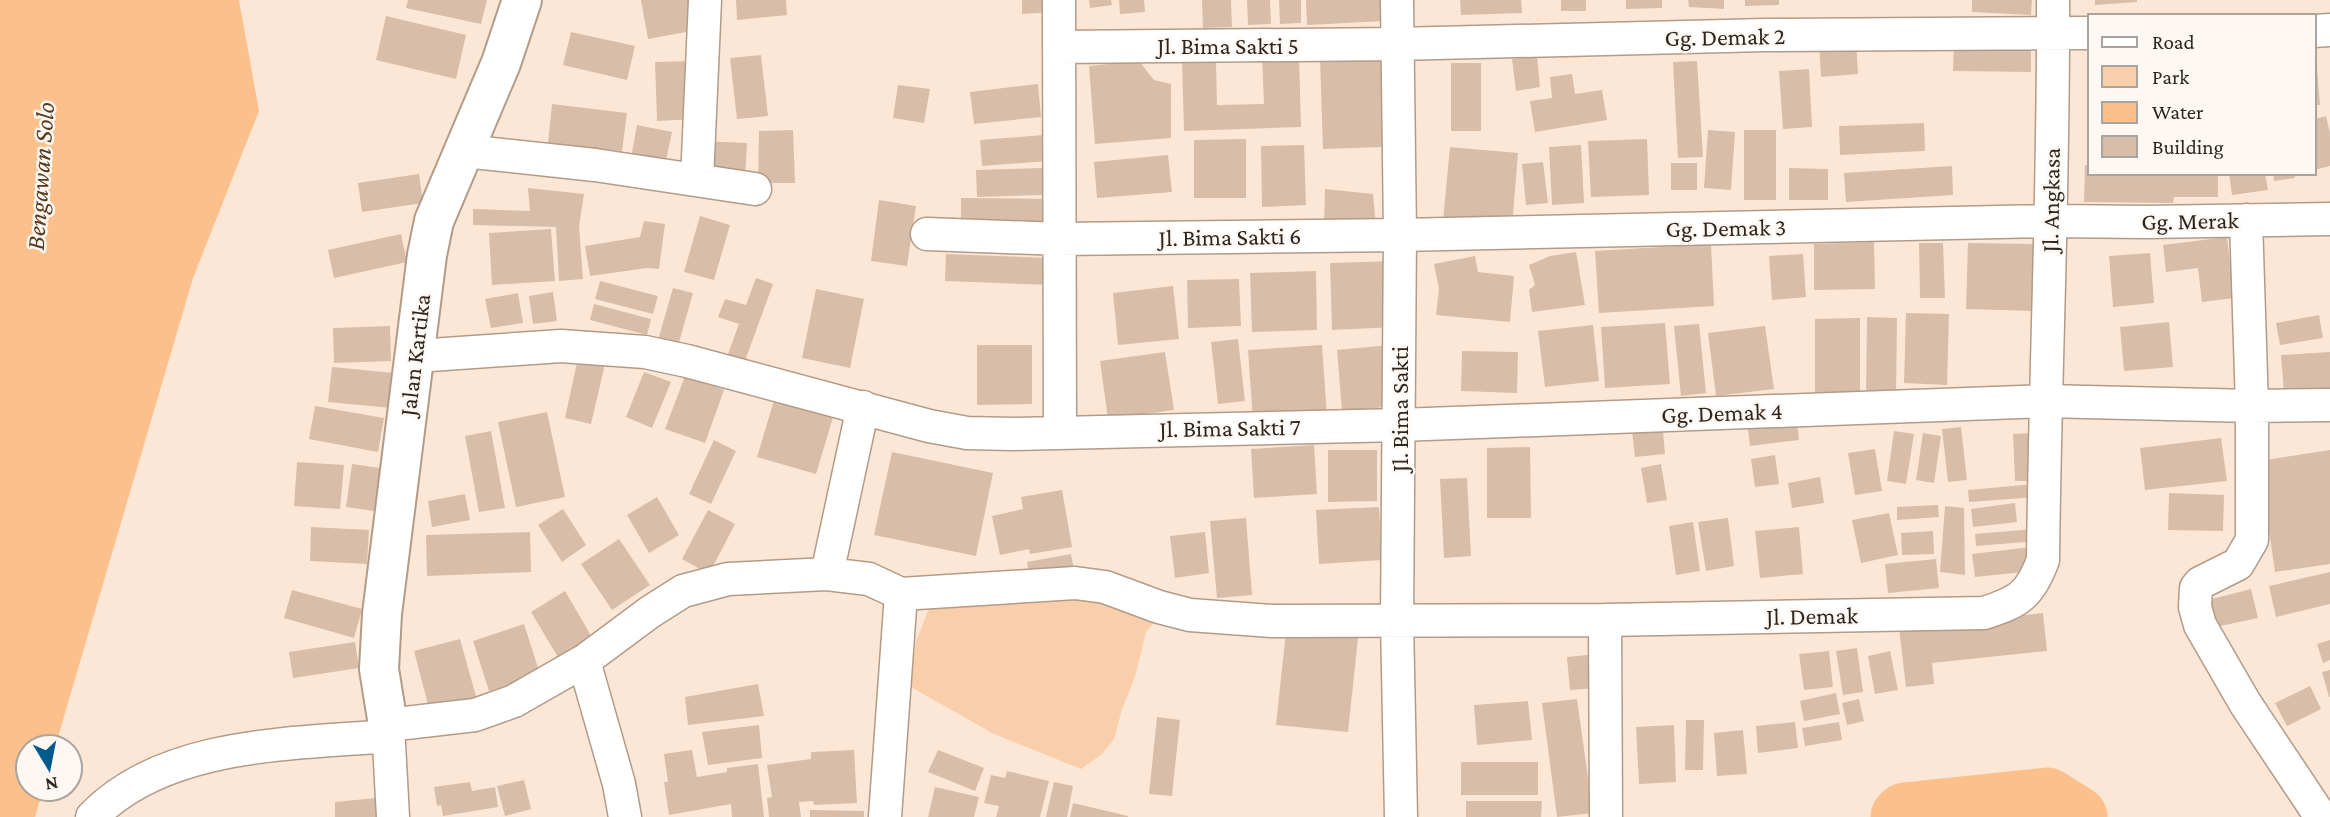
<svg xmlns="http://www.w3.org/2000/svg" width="2330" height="817" font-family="'Crimson Pro',serif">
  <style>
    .green { fill: #f9ceaa }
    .water { fill: #fcc08d }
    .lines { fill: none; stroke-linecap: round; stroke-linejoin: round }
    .river { stroke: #fcc08d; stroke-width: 63 }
    .building { fill: #d8bea9 }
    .minor-casing { stroke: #b39b87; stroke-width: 35 }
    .tertiary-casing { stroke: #b39b87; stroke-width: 42 }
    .minor { stroke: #fff; stroke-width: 32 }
    .tertiary { stroke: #fff; stroke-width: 38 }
    .labels { text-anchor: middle; stroke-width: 5; stroke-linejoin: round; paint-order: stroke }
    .street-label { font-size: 24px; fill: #2f251d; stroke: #fdf8f3 }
    .water-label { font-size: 26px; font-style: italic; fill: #57391d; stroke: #fdf8f3 }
  </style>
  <rect width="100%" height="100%" fill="#fce7d6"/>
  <!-- green -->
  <path class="green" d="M1084,595l74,23 -12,14 -11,45 -13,32 -8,30 -12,15 -21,15 -87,-35 -83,-47 4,-43 13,-33 15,-10z"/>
  <!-- water -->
  <path class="water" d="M0,0h239l20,111 -66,167 -138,469h-27v42h15l-8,28h-35z"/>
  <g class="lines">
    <!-- river -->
    <path class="river" d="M1902,817l3,-3 142,-15 29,18"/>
  </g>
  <!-- building -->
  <path class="building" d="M408,0h79l-6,24 -75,-16z
    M641,0h50l6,30 -49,9z
    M736,0h50l1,15 -50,5z
    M1022,0h31l1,12 -32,2z
    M1089,0h22l1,5 -22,3z
    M1119,0h25l1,12 -25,2z
    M1202,0h29l1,27 -29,1z
    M1247,0h23l1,24 -23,1z
    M1279,0h22v23l-21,1z
    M1306,0h79l1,21 -79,4z
    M1460,0h61l1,13 -61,2z
    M1561,0h25v11h-25z
    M1626,0h36v8l-36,1z
    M1688,0h36v9l-35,-2z
    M1745,0h34v5l-34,1z
    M1972,0h60l-1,15 -59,-3z
    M2095,0h42v2l-42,3z
    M386,16l80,19 -10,44 -80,-19z
    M571,32l64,14 -8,34 -64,-15z
    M1856,38l2,36 -37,3 -2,-36z
    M1954,42l77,2v28l-78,-1z
    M761,55l7,61 -31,3 -7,-61z
    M1537,56l3,31 -24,4 -4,-32z
    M2314,56h2l4,49h-6z
    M1299,57l2,70 -117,4 -2,-70 34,1 1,43 47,-1 -2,-45z
    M1381,57l3,90 -61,2 -3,-89z
    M693,61l3,58 -39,2 -2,-59z
    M1139,61l15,19 17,4v54l-76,6 -6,-78z
    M1697,61l6,96 -25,1 -5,-96z
    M1451,63h30v68h-30z
    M1809,69l3,58 -29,2 -4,-58z
    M1572,74l3,20 27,-4 5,30 -72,12 -5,-31 22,-3 -2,-21z
    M1038,84l3,33 -67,7 -4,-32z
    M898,85l32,4 -6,34 -31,-5z
    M552,104l75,9 -5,38 -74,-8z
    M2326,116l4,17v33l-16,4v-51z
    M2087,121h3v26h-3z
    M1924,123l1,28 -85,4 -1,-29z
    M637,125l35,7 -7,33 -34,-7z
    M793,130l2,53h-37l1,-52z
    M1708,130l27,2 -4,58 -27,-2z
    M1744,130h32v70h-32z
    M1044,135l3,26 -65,5 -2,-26z
    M1246,139v59h-52v-58z
    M1647,139l2,56 -58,2 -3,-56z
    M702,141l45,2 -2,36 -45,-2z
    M1304,145l2,60 -44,2 -1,-61z
    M1581,145l3,58 -32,2 -3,-58z
    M1450,147l68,6 -6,74 -69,-7z
    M1168,155l4,37 -75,6 -3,-36z
    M1543,162l5,41 -22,2 -4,-41z
    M1671,163h26v27h-26z
    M2085,165h5v8h128v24h-44l-1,6 -89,-1z
    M1952,166l1,29 -107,7 -2,-29z
    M1042,168l1,27 -66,2 -1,-27z
    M1789,168l39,1v31h-39z
    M2229,173h36l3,17 -36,5z
    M2273,173h21l1,5 -21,3z
    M419,174l4,29 -61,9 -4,-29z
    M528,188l56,6 -5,32 4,53 -24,2 -3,-54 -83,-2v-16l57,2z
    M1325,189l48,5 3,32 -52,1z
    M961,198l93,1 -1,37 -92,-2z
    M879,200l37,6 -9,60 -36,-5z
    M700,216l30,9 -16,55 -30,-8z
    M644,221l21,3 -6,45 -12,-1 -57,8 -5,-30 55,-9z
    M551,229l4,52 -63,4 -3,-52z
    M401,234l6,28 -73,16 -6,-28z
    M2227,237l7,61 -32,4 -4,-34 -32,4 -3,-27z
    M1874,242l1,47 -61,1v-46z
    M1919,243h24l2,55h-25z
    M1968,243l70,1 -2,67 -70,-2z
    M1711,244l3,62 -115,7 -4,-62z
    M1576,252l9,53 -53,7 -3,-22 6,-5 -6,-20 21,-9z
    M2150,253l4,50 -41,4 -4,-51z
    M946,254l105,4 -1,27 -105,-4z
    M1803,254l3,43 -34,3 -3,-44z
    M1475,256l3,16 36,4 -4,46 -74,-7 3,-26 -5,-25z
    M1394,261l2,66 -64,3 -2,-67z
    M1316,271l1,59 -65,2 -2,-59z
    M756,278l17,6 -31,85 -17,-7 14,-38 -21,-7 7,-18 21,6z
    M1239,279l2,47 -53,2 -1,-48z
    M600,281l58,15 -5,18 -58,-15z
    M1173,286l6,53 -61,6 -5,-52z
    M673,288l20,5 -17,60 -20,-6z
    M816,289l48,10 -14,69 -48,-10z
    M553,292l4,29 -24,3 -4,-28z
    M518,293l5,30 -32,5 -6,-29z
    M594,304l57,15 -4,16 -57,-15z
    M1906,313l43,1 -2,71 -43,-2z
    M2319,315l4,23 -43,7 -4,-22z
    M1867,317l30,1 -1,78h-30z
    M1860,318v76h-45v-75z
    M2169,322l4,45 -49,4 -4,-44z
    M1665,323l5,61 -65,4 -4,-61z
    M1699,324l7,69 -25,3 -7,-70z
    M1593,325l6,56 -54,6 -7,-56z
    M390,326l1,35 -57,2 -1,-35z
    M1765,326l9,63 -58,7 -8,-63z
    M1238,339l7,62 -27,3 -7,-62z
    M977,345h55v59l-55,1z
    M1322,345l5,71 -74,4 -5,-70z
    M1390,345l6,61 -54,5 -5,-61z
    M1462,351l56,1 -1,41 -56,-2z
    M1165,352l9,58 -66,9 -8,-58z
    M2330,352v39l-46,2 -3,-38z
    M578,358l27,6 -14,60 -26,-6z
    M332,367l62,6 -3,35 -63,-6z
    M644,372l27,10 -19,46 -26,-11z
    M685,376l39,14 -19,53 -40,-14z
    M775,397l59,17 -18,60 -59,-17z
    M315,406l69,12 -6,34 -69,-13z
    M547,412l18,85 -49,10 -18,-85z
    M1662,419l3,35 -30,3 -4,-35z
    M1797,422l2,18 -49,6 -2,-17z
    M1961,427l6,53 -19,2 -6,-53z
    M491,431l14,77 -26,4 -14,-76z
    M1894,431l20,3 -8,50 -19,-3z
    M1923,433l18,3 -7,47 -18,-3z
    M2034,433l2,48h-21l-2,-47z
    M2221,438l6,43 -82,9 -5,-42z
    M714,440l22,11 -25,53 -22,-10z
    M1314,445l3,49 -63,4 -3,-49z
    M1530,447l1,71h-44v-70z
    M1875,449l7,42 -27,4 -7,-42z
    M1328,450h49v51l-49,1z
    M2330,450v114l-55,8 -16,-111z
    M892,452l101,21 -17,83 -102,-21z
    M1775,455l4,29 -24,3 -4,-28z
    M297,462l47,3 -4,44 -46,-3z
    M352,464l28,4 -6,43 -28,-4z
    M1661,464l6,36 -20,3 -6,-35z
    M1820,477l4,26 -32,5 -4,-25z
    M1467,478l4,78 -27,2 -4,-79z
    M2035,484l1,13 -67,5 -1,-12z
    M1062,490l10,57 -42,7 -1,-5 -29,6 -8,-39 31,-7 -2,-12z
    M2169,493l55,2 -1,36 -55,-1z
    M465,494l5,26 -38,7 -4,-26z
    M657,497l22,38 -30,18 -22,-38z
    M2015,503l2,19 -44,5 -2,-18z
    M1938,505l1,12 -42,3v-13z
    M1945,506l19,2 1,67 -25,-3z
    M1379,507l3,53 -63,4 -3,-54z
    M563,509l23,36 -24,17 -24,-37z
    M708,510l27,14 -26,50 -27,-15z
    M1889,513l9,42 -37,8 -9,-43z
    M1246,518l6,77 -35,3 -7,-77z
    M1728,518l6,48 -28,5 -8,-49z
    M1693,522l7,49 -24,4 -7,-49z
    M311,527l58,3 -2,34 -57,-3z
    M1799,527l4,47 -43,4 -5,-47z
    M2035,529l1,12 -60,5 -1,-12z
    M1933,531l1,23 -32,1 -1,-22z
    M530,532l1,40 -104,4 -1,-41z
    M1205,532l4,41 -34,5 -5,-42z
    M619,539l31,46 -38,25 -31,-46z
    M2031,547l2,24 -58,6 -3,-23z
    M1071,554l4,21 -45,7 -3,-20z
    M1936,559l3,29 -51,5 -3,-29z
    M2330,572v32l-54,13 -7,-31z
    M2251,589l7,29 -47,10 -7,-27z
    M292,590l70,19 -8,29 -70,-20z
    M565,591l28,48 -34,20 -28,-47z
    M2043,613l4,38 -115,12 2,21 -28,3 -7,-59z
    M524,624l16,50 -51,17 -16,-50z
    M1286,631l72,7 -10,94 -72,-7z
    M460,639l17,61 -47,12 -16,-61z
    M2330,640v20l-7,3 -6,-19z
    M355,642l4,26 -66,10 -4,-26z
    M1857,648l6,44 -20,3 -7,-44z
    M1829,651l4,36 -29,3 -5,-36z
    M1890,651l8,39 -23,4 -7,-38z
    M1596,654l3,34 -29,2 -3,-33z
    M2330,670v27h-1l-7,-25z
    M758,684l6,32 -76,9 -3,-28z
    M2310,686l11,23 -34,17 -12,-23z
    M1836,693l4,21 -36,7 -4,-20z
    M1577,699l16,114 -36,4 -15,-114z
    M1859,699l5,22 -17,4 -5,-22z
    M1528,701l4,39 -55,5 -3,-40z
    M1157,717l23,3 -8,76 -23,-2z
    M1686,720h18l-1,50h-18z
    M1795,722l3,26 -40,5 -2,-27z
    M1839,722l3,18 -37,6 -3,-18z
    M759,725l3,33 -54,7 -6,-33z
    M1674,725l2,57 -37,2 -3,-57z
    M1743,730l4,44 -30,2 -3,-43z
    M692,750l5,27 30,-5v-4l31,-4 6,53h-32l-1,-13 -62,11 -5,-33h4l-4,-28z
    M854,750l3,53 -43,2 -1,-4 -14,1 2,15h-32l-2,-19 5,-1 -5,-32 44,-6v-7z
    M938,750l46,18 -9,23 -47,-19z
    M1461,762h77v33h-77z
    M1007,771l42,10 -9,36h-44l3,-11 -15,-3 7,-28 14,3z
    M524,780l7,29 -26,7 -8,-30z
    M470,782l2,9 23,-4 3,20 -55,9 -2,-11 -4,1 -3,-19z
    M1054,782l19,4 -6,31h-21z
    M935,787l44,10 -5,20h-46z
    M386,797l2,20h-53v-15z
    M1466,801h76l-1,16h-75z
    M1073,803l55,13v1h-58z
    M810,810l54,1v6h-54z"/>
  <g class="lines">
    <!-- minor casing -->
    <g class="minor-casing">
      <path id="minor" d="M1059,0l1,433
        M1397,0l3,235 -3,386 4,196
        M2314,31l16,-1
        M1059,47l338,-3 368,-9 325,-2
        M464,151l131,14 160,24
        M697,180l8,-180
        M2246,220l6,186v134l-14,24 -38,19 -4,5 -1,19 5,18 45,78 76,114
        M927,234l133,5 340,-4 651,-14 96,1 183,-3
        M416,356l145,-10 84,6 42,9 242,65 38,7 45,1 388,-9 645,-24 207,5 78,-1
        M827,574l36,-167
        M1605,620l1,197
        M584,661l35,123 6,33
        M92,817c72,-75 200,-73 297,-81
        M393,817l-5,-92 87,-10 39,-14 70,-40 66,-49 33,-21 45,-12 99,-5 42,5 32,15 174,-11 30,4 54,20 31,8 82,6 333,-1 379,-7c35,-11 46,-18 59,-53 2,-187 11,-373 10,-560
        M885,817l16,-223"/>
    </g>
    <!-- tertiary casing -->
    <g class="tertiary-casing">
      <path id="tertiary" d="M388,725l-9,-56 3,-55 45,-359 7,-34 67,-158 21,-63"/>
    </g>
    <!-- minor -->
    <use href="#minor" class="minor"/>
    <!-- tertiary -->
    <use href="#tertiary" class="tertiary"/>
  </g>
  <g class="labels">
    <!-- street labels -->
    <g class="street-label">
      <text transform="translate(1725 37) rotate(-1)" y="8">Gg. Demak 2</text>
      <text x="1228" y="54">Jl. Bima Sakti 5</text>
      <text transform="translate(2051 200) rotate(-89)" y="8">Jl. Angkasa</text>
      <text transform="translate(2190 221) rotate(-1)" y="8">Gg. Merak</text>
      <text transform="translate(1726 228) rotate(-1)" y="8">Gg. Demak 3</text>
      <text transform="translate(1230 237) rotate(-1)" y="8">Jl. Bima Sakti 6</text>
      <text transform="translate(415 355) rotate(-83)" y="8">Jalan Kartika</text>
      <text transform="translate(1400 409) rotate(-90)" y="8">Jl. Bima Sakti</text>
      <text transform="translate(1722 413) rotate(-2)" y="8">Gg. Demak 4</text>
      <text transform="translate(1230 428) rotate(-1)" y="8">Jl. Bima Sakti 7</text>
      <text transform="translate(1812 616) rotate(-1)" y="8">Jl. Demak</text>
    </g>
    <!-- water labels -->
    <g class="water-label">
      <text transform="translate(40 176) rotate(-86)" y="9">Bengawan Solo</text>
    </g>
  </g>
  <!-- legend -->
  <rect x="2088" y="14" width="228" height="161" fill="#fdf8f3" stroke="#aba49d" stroke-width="2"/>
  <rect x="2102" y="37" width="35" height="10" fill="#ffffff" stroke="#aba49d" stroke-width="2"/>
  <text x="2152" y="49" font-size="21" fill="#2f251d">Road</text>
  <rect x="2102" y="66" width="35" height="21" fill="#f9ceaa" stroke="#aba49d" stroke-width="2"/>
  <text x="2152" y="84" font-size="21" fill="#2f251d">Park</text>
  <rect x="2102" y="102" width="35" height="21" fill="#fcc08d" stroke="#aba49d" stroke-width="2"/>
  <text x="2152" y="119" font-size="21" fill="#2f251d">Water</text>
  <rect x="2102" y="136" width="35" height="21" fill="#d8bea9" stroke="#aba49d" stroke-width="2"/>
  <text x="2152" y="154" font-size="21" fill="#2f251d">Building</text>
  <!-- north arrow -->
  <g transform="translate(49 768) rotate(170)"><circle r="33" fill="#fdf8f3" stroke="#aba49d" stroke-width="2"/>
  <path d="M0-5L12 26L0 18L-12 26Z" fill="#005b8c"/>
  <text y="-10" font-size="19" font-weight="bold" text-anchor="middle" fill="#2f251d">N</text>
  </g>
</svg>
